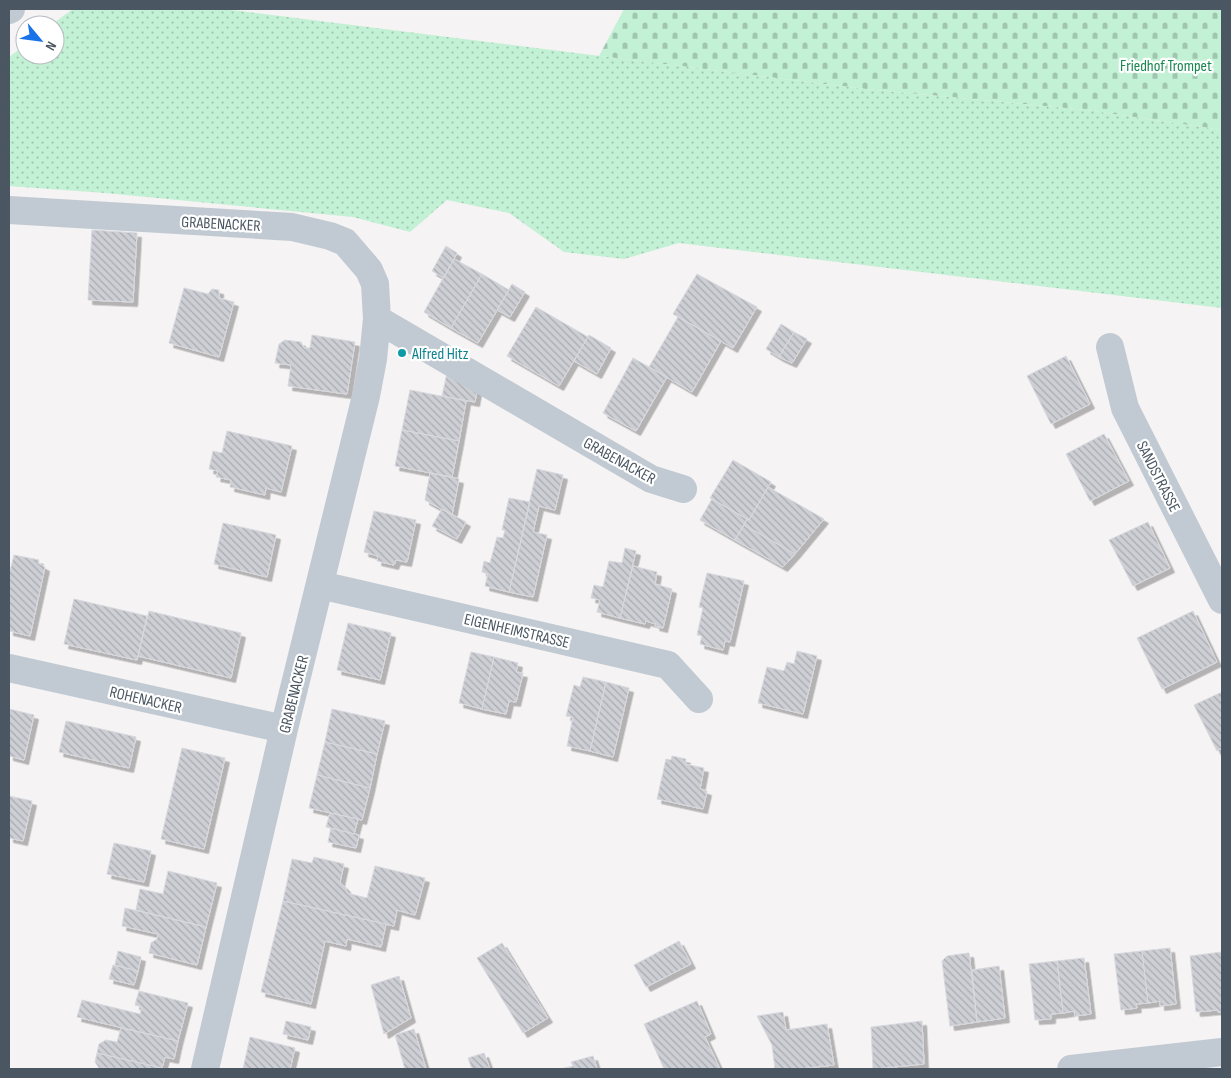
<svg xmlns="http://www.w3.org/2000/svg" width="1231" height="1078" font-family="'Sofia Sans Condensed',sans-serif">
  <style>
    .cemetery { fill: url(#cemetery-stones) }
    .park { fill: url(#park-dots) }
    .building { fill: url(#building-back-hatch); stroke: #d7d9de; filter: url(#shadow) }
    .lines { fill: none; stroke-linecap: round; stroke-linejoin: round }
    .minor { stroke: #c1cad2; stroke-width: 28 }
    .tertiary { stroke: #c1cad2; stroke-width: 28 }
    .culture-dot { fill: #0f9aa8; stroke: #fff; stroke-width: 2 }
    .labels { text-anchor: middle; stroke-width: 4.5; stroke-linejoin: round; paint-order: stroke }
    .park-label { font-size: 16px; fill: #17864f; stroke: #fff }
    .street-label { font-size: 16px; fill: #4a5661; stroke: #fff }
    .culture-label { font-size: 16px; fill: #0d838f; stroke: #fff; text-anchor: start }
  </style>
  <defs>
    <pattern id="cemetery-stones" width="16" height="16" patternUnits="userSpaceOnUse" patternTransform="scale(1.25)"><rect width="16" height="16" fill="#c3f1d5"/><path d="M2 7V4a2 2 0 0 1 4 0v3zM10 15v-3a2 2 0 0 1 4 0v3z" fill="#a0c6b0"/></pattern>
    <pattern id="park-dots" width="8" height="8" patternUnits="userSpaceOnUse" patternTransform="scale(1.25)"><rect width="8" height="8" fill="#c3f1d5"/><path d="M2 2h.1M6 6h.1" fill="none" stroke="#a0c6b0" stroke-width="1.8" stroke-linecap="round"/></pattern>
    <pattern id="building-back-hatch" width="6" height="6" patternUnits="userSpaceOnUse" patternTransform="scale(1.25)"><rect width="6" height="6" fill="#cdcfd5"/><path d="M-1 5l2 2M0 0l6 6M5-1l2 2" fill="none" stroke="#a8abb0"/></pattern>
    <filter id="shadow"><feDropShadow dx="4.5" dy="4.5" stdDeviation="0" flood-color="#0004"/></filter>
  </defs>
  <rect width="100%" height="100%" fill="#f5f3f3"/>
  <!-- cemetery -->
  <path class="cemetery" d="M624,9h598v121l-136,-20 -221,-21 -266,-33z"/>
  <!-- park -->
  <path class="park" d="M73,9h150l642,80 221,21 136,20v178l-543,-65 -55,16 -60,-7 -55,-39 -62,-13 -37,32 -57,-15 -248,-24 -96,-7v-129l16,-12v10h30v-30h-4z"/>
  <!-- building -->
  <path class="building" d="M92,230l45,3 -4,69 -45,-2z
    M446,246l11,7 -13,25 -12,-7z
    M454,259l28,15 -31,54 -27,-16z
    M482,274l27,16 -31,53 -27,-15z
    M697,274l60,33 -24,41 -60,-34z
    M512,284l13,8 -15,25 -13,-7z
    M184,288l24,6 4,-5 7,1v8l15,4 -15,55 -50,-14z
    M536,307l52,30 -29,49 -52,-30z
    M678,317l43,24 -29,51 -43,-25z
    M781,324l13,8 -15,25 -13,-8z
    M794,332l13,7 -15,24 -13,-6z
    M312,335l43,7 -8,52 -59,-8 3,-21 -16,-2 4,-19 6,-4 16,2 3,6h6z
    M589,335l22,13 -14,26 -23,-13z
    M1066,356l24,48 -39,20 -24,-48z
    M633,358l34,19 -31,54 -33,-18z
    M447,373l30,18 -2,11 -33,-6z
    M410,390l56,11 -7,40 -57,-11z
    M402,430l57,11 -7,36 -57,-11z
    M227,431l65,15 -11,46 -15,-4 -1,7 -35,-8 1,-7 -15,-3 2,-6 -9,-2 4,-18 9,2z
    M1104,434l25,47 -39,20 -24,-47z
    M733,460l38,22 -22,38 -39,-22z
    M537,469l26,6 -8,35 -16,-4 -6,26 14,3 -14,62 -24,-5z
    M430,473l29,6 -7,36 -27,-15z
    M768,487l56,32 -29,35 -51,-29 3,-6 2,1z
    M509,498l21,4 -21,90 -24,-6 3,-12 -6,-2 2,-11 6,2 7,-26 6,1 2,-8h-3z
    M712,499l35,20 -12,21 -35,-20z
    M442,509l24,13 -9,17 -25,-13z
    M374,511l42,9 -9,42 -11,-2 -2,5 -17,-4 1,-5 -14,-4z
    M1148,522l22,46 -37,18 -24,-46z
    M223,523l53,12 -9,42 -53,-13z
    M744,525l51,29 -12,13 -48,-27z
    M625,548l11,3 -16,67 -23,-6 3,-12 -9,-2 3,-13 9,2 6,-26 13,2z
    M14,555l25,5 -1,3 7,4 -15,69 -21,-5v-60h1z
    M633,566l24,6 -2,12 17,5 -9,39 -8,-2 1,-2 -10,-3 -1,3 -25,-6z
    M707,573l37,8 -14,61 -5,-1 -2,9 -23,-6 2,-8 -5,-1 6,-27 -4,-1z
    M74,599l73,17 -10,44 -73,-16z
    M149,611l92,22 -10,45 -93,-22z
    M1193,611l24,51 -55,27 -25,-51z
    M348,623l43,10 -11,47 -43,-10z
    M797,651l20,5 -14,58 -45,-11 9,-36 17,4 3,-9 7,2z
    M471,652l23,5 -12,52 -23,-6z
    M494,657l24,6 -2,9 7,1 -7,29 -7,-1 -3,13 -24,-5z
    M583,677l23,5 -16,69 -23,-5 6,-29 -7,-1 8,-31 6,2z
    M606,682l23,6 -16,69 -23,-6z
    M1222,692v56l-5,3 -23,-46z
    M9,709l25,6 -10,45 -15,-4z
    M332,709l53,12 -8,33 -52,-12z
    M66,721l70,16 -7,31 -70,-16z
    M325,742l52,12 -7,34 -53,-13z
    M182,748l43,10 -21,91 -43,-10z
    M672,756l14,3 -1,5 19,4 -4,21 7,2 -4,18 -46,-10 9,-40 5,1z
    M317,775l53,13 -8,32 -53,-12z
    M9,796l23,5 -9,40 -14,-3z
    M330,813l28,6 -4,15 -28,-7z
    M331,828l28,7 -3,13 -28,-6z
    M114,843l37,8 -7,31 -37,-8z
    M314,857l30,7 -4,18 6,6 1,5 20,5 8,-32 50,12 -10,37 -18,-5 -3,16 -111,-25 9,-42 20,4z
    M168,871l49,12 -11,44 -70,-17 4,-21 23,5z
    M283,901l103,23 -5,23 -34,-8 -1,7 -21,-5 -14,63 -50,-12z
    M125,908l81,19 -9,38 -48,-12 2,-10 6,-4 1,-5 -36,-8z
    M679,941l12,23 -45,23 -12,-22z
    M502,943l46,75 -25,15 -46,-75z
    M1170,948l6,56 -16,2v-5l-12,2 -6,-52z
    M118,951l23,6 -3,14 -23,-6z
    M1142,951l6,52 -12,1 1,4 -16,2 -7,-56z
    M1222,952v60h-4v-2l-22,2 -6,-56z
    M968,953h1l8,69 -27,4 -8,-65 5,-5z
    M1084,958l7,56 -16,2 -1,-5 -11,2 -6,-52z
    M1057,961l6,52 -12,1v5l-16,1 -6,-56z
    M113,965l25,6 -4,14 -25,-6z
    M999,966l6,52 -28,4 -5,-52z
    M399,976l12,42 -27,16 -13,-49z
    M139,991l49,12 -10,38 -101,-24 5,-17 58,14 2,-7 -7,-2z
    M697,1001l14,33 -6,3 15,32h-56l-20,-45z
    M783,1012l3,18 41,-6 7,41 -37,4h-22l-3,-24 -15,-29z
    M286,1021l25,6 -3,13 -25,-6z
    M922,1021l2,43 -51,5 -2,-42z
    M121,1028l57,13 -4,18 -9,-2 -3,11 -65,-15 2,-9 7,-4 11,2z
    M414,1029l12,40h-21l-10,-34z
    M250,1037l45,11 -5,21h-47z
    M97,1053l65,15v1l-63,-1 -4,-6z
    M484,1053l6,16h-18l-4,-11z
    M593,1056l4,13h-36l12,-3 -2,-4z"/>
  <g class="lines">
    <!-- minor -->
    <path class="minor" d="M9,210l283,17 38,9 15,6 24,28 6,14 2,35 -4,40 -7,37 -82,333 -79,340
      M377,319l274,160 32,10
      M1110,347l15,61 97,192
      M320,585l348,80 31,34
      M9,668l275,61"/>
    <!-- tertiary -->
    <path class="tertiary" d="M9,10l2,-1
      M1071,1069l151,-17"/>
  </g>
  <!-- markers -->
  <circle class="culture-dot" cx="402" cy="353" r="5"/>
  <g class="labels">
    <!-- park labels -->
    <g class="park-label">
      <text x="1166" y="71">Friedhof Trompet</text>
    </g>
    <!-- street labels -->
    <g class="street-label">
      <text transform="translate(221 223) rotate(3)" y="6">GRABENACKER</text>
      <text transform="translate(620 460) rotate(29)" y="6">GRABENACKER</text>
      <text transform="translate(1159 476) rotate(63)" y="6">SANDSTRASSE</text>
      <text transform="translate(517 630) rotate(13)" y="6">EIGENHEIMSTRASSE</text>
      <text transform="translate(293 694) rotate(-76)" y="6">GRABENACKER</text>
      <text transform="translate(146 699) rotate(13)" y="6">ROHENACKER</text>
    </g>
    <!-- culture labels -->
    <g class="culture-label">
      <text x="412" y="359">Alfred Hitz</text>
    </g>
  </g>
  <!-- border -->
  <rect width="1231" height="1078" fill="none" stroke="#4a5661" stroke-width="20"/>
  <!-- north arrow -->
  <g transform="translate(40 40) rotate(119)"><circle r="24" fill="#ffffff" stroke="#b7bbc0"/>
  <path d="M0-4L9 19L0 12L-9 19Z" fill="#1a73e8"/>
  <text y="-8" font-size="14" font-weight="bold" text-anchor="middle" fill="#4a5661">N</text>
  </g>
</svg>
